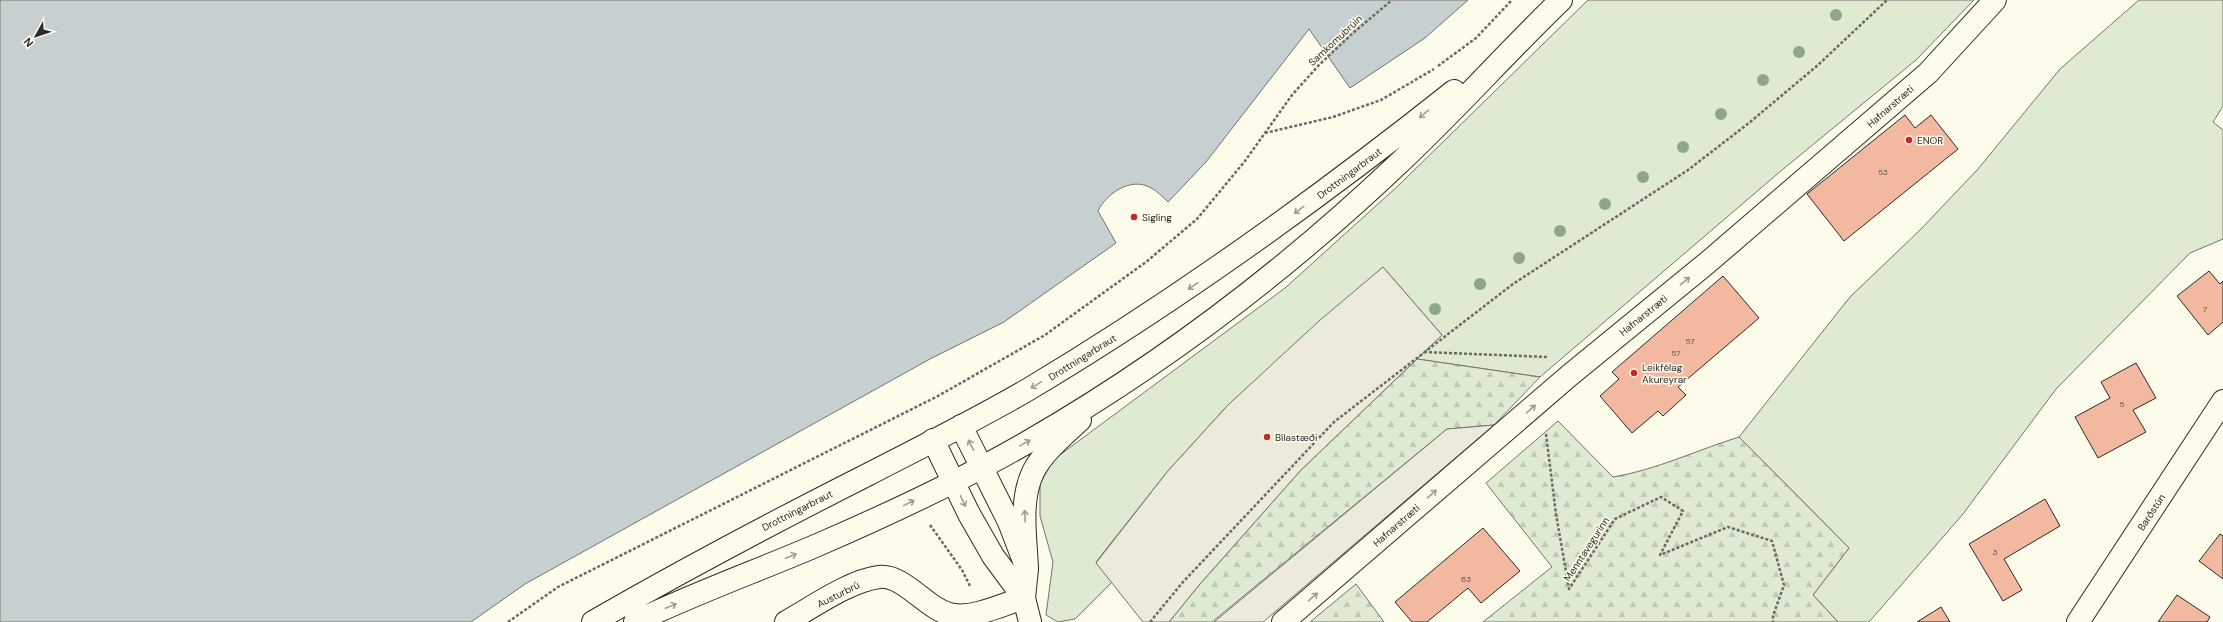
<svg xmlns="http://www.w3.org/2000/svg" width="2223" height="622" font-family="'DM Sans',sans-serif">
  <style>
    .green { fill: #deebd1; stroke: #74746e }
    .forest { fill: url(#forest-firs); stroke: #74746e }
    .parking { fill: #eceadb; stroke: #74746e }
    .water { fill: #c7d0d0; stroke: #74746e }
    .building { fill: #f2b8a0; stroke: #2b2b2b }
    .lines { fill: none; stroke-linecap: round; stroke-linejoin: round }
    .minor-casing { stroke: #2b2b2b; stroke-width: 24 }
    .highway-casing { stroke: #2b2b2b; stroke-width: 24 }
    .path { stroke: #6a6964; stroke-width: 2.5; stroke-dasharray: 3 2; stroke-linecap: butt }
    .minor { stroke: #fdfbea; stroke-width: 22 }
    .highway { stroke: #fdfbea; stroke-width: 22 }
    .tree { fill: #8ea78a }
    .oneway { stroke: #9e9d94 }
    .poi-dot { fill: #c62828; stroke: #fdfbea; stroke-width: 1.5 }
    .labels { text-anchor: middle; stroke-width: 3; stroke-linejoin: round; paint-order: stroke }
    .number-label { font-size: 8px; fill: #5d4e48 }
    .street-label { font-size: 10px; fill: #2b2b2b; stroke: #fdfbea }
    .poi-label { font-size: 10px; fill: #2b2b2b; stroke: #fdfbea; text-anchor: start }
  </style>
  <defs>
    <pattern id="forest-firs" width="22" height="20" patternUnits="userSpaceOnUse"><rect width="22" height="20" fill="#deebd1"/><path d="M5 1l3.5 6h-7zM16 11l3.5 6h-7z" fill="#bfcab4"/></pattern>
  </defs>
  <rect width="100%" height="100%" fill="#fdfbea"/>
  <!-- green -->
  <path class="green" d="M1588,0h386l-58,60 -134,110 -242,207 -123,-18 25,-24 -59,-68 -155,138 -61,67 -71,90 16,20 -37,37 -17,3 -12,-7 7,-53 -13,-46v-32l13,-24 232,-172 114,-103z
    M2139,0h84v106l-10,16 10,8v109l-33,14 -134,136 -93,125 -94,108h-31l-25,-27 36,-47 -110,-111 111,-140 70,-67 58,-61 82,-100z"/>
  <!-- forest -->
  <path class="forest" d="M1417,359l123,18 -46,48 -47,4 -235,193h-43l31,-38 101,-114z
    M1558,421l55,56c43,-7 84,-27 126,-40l110,111 -36,47 25,27h-355l69,-55 -66,-84z
    M1356,584l28,38h-74z"/>
  <!-- parking -->
  <path class="parking" d="M1383,267l59,68 -141,135 -101,114 -31,38h-26l-47,-59 71,-91 61,-67 91,-84z
    M1494,425l-231,197h-49l233,-193z"/>
  <!-- water -->
  <path class="water" d="M0,0h1468l-43,38 -75,50 -41,-59 -103,133 -38,40c-5,-5 -11,-11 -17,-14 -20,-12 -45,6 -53,23l18,32 -112,79 -74,37 -405,225 -54,38h-471z"/>
  <!-- building -->
  <path class="building" d="M1905,115l10,13 16,-13 27,34 -114,92 -37,-47z
    M2209,271l11,13 3,-3v41l-15,13 -31,-39z
    M1723,276l36,42 -81,69 8,8 -23,21 -5,-5 -26,22 -32,-37 19,-17 -7,-7z
    M2136,363l20,35 -23,12 13,22 -48,26 -23,-41 35,-19 -9,-16z
    M2045,499l15,27 -56,33 18,31 -19,11 -34,-57z
    M1483,528l37,43 -39,32 -13,-15 -41,34h-15l-17,-20z
    M2220,534l3,2v43l-24,-18z
    M2177,595l33,22 -3,5h-49z
    M1941,607l9,15h-33z"/>
  <g class="lines">
    <!-- minor casing -->
    <g class="minor-casing">
      <path id="minor" d="M961,426l48,96 18,47 -3,29 6,24
        M933,440l36,74 24,42 31,42
        M786,622c27,-15 63,-41 93,-45 26,-3 49,35 75,38 22,3 49,-11 70,-17
        M1283,622l287,-247 137,-112 221,-190 67,-73
        M2078,622l145,-221"/>
    </g>
    <!-- highway casing -->
    <g class="highway-casing">
      <path id="highway" d="M1027,569c-1,-32 -8,-67 6,-97 10,-20 31,-37 47,-52
        M593,622c90,-52 181,-100 274,-147 54,-28 109,-55 162,-86 149,-89 289,-190 425,-298
        M635,622c58,-28 119,-50 178,-75 72,-31 145,-65 213,-104 134,-77 259,-172 371,-278 57,-53 108,-111 164,-165"/>
    </g>
    <!-- path -->
    <path class="path" d="M1438,66l38,-28 36,-38
      M1265,133l68,-16 48,-17 53,-31
      M1424,352l123,5
      M1546,434l10,80 13,75 46,-70 46,-22 22,14 -23,44 68,-28 44,14 12,44 -11,31v6
      M930,525l32,45 8,16
      M508,622l50,-35 380,-191 107,-61 101,-73 51,-43 48,-58 47,-66 27,-30 34,-32 39,-33
      M1150,622l33,-40 151,-160 179,-138 175,-114 61,-47 69,-58 69,-65"/>
    <!-- minor -->
    <use href="#minor" class="minor"/>
    <!-- highway -->
    <use href="#highway" class="highway"/>
  </g>
  <!-- trees -->
  <g class="tree">
    <circle cx="1836" cy="15" r="6"/>
    <circle cx="1799" cy="52" r="6"/>
    <circle cx="1763" cy="80" r="6"/>
    <circle cx="1721" cy="114" r="6"/>
    <circle cx="1683" cy="147" r="6"/>
    <circle cx="1643" cy="177" r="6"/>
    <circle cx="1605" cy="204" r="6"/>
    <circle cx="1560" cy="231" r="6"/>
    <circle cx="1519" cy="258" r="6"/>
    <circle cx="1480" cy="284" r="6"/>
    <circle cx="1435" cy="309" r="6"/>
  </g>
  <!-- one-way arrows -->
  <defs><path id="oneway-shaft" d="M-6 0H5M1.5-3L5.5 0L1.5 3" fill="none" stroke-width="1.6" stroke-linecap="round" stroke-linejoin="round"/></defs>
  <g class="oneway">
    <use href="#oneway-shaft" transform="translate(1424 114) rotate(141)"/>
    <use href="#oneway-shaft" transform="translate(1299 210) rotate(143)"/>
    <use href="#oneway-shaft" transform="translate(1685 281) rotate(-39)"/>
    <use href="#oneway-shaft" transform="translate(1193 286) rotate(145)"/>
    <use href="#oneway-shaft" transform="translate(1036 385) rotate(148)"/>
    <use href="#oneway-shaft" transform="translate(1531 409) rotate(-41)"/>
    <use href="#oneway-shaft" transform="translate(1025 443) rotate(-29)"/>
    <use href="#oneway-shaft" transform="translate(971 445) rotate(-117)"/>
    <use href="#oneway-shaft" transform="translate(1432 494) rotate(-41)"/>
    <use href="#oneway-shaft" transform="translate(963 501) rotate(64)"/>
    <use href="#oneway-shaft" transform="translate(909 503) rotate(-26)"/>
    <use href="#oneway-shaft" transform="translate(1025 516) rotate(-92)"/>
    <use href="#oneway-shaft" transform="translate(791 556) rotate(-22)"/>
    <use href="#oneway-shaft" transform="translate(1313 597) rotate(-41)"/>
    <use href="#oneway-shaft" transform="translate(671 606) rotate(-22)"/>
  </g>
  <!-- markers -->
  <g class="poi-dot">
    <circle cx="1909" cy="140" r="4"/>
    <circle cx="1134" cy="217" r="4"/>
    <circle cx="1634" cy="373" r="4"/>
    <circle cx="1267" cy="437" r="4"/>
  </g>
  <g class="labels">
    <!-- number labels -->
    <g class="number-label">
      <text x="1883" y="175">53</text>
      <text x="2205" y="312">7</text>
      <text x="1690" y="344">57</text>
      <text x="1676" y="356">57</text>
      <text x="2122" y="407">5</text>
      <text x="1995" y="555">3</text>
      <text x="1466" y="582">63</text>
    </g>
    <!-- street labels -->
    <g class="street-label">
      <text transform="translate(1335 40) rotate(-43)" y="4">Samkomubrúin</text>
      <text transform="translate(1890 106) rotate(-41)" y="4">Hafnarstræti</text>
      <text transform="translate(1349 173) rotate(-37)" y="4">Drottningarbraut</text>
      <text transform="translate(1643 315) rotate(-39)" y="4">Hafnarstræti</text>
      <text transform="translate(1082 357) rotate(-32)" y="4">Drottningarbraut</text>
      <text transform="translate(797 510) rotate(-27)" y="4">Drottningarbraut</text>
      <text transform="translate(2151 512) rotate(-57)" y="4">Barðstún</text>
      <text transform="translate(1396 525) rotate(-41)" y="4">Hafnarstræti</text>
      <text transform="translate(1586 549) rotate(-57)" y="4">Menntavegurinn</text>
      <text transform="translate(838 594) rotate(-27)" y="4">Austurbrú</text>
    </g>
    <!-- poi labels -->
    <g class="poi-label">
      <text x="1917" y="144">ENOR</text>
      <text x="1142" y="221">Sigling</text>
      <text x="1642" y="371">Leikfélag<tspan x="1642" dy="12">Akureyrar</tspan></text>
      <text x="1275" y="441">Bílastæði</text>
    </g>
  </g>
  <!-- north arrow -->
  <g transform="translate(36 36) rotate(230)" stroke="#fdfbea" stroke-width="3" paint-order="stroke">
  <path d="M0-3L7 15L0 10L-7 15Z" fill="#2b2b2b"/>
  <text y="-6" font-size="11" font-weight="bold" text-anchor="middle" fill="#2b2b2b">N</text>
  </g>
</svg>
